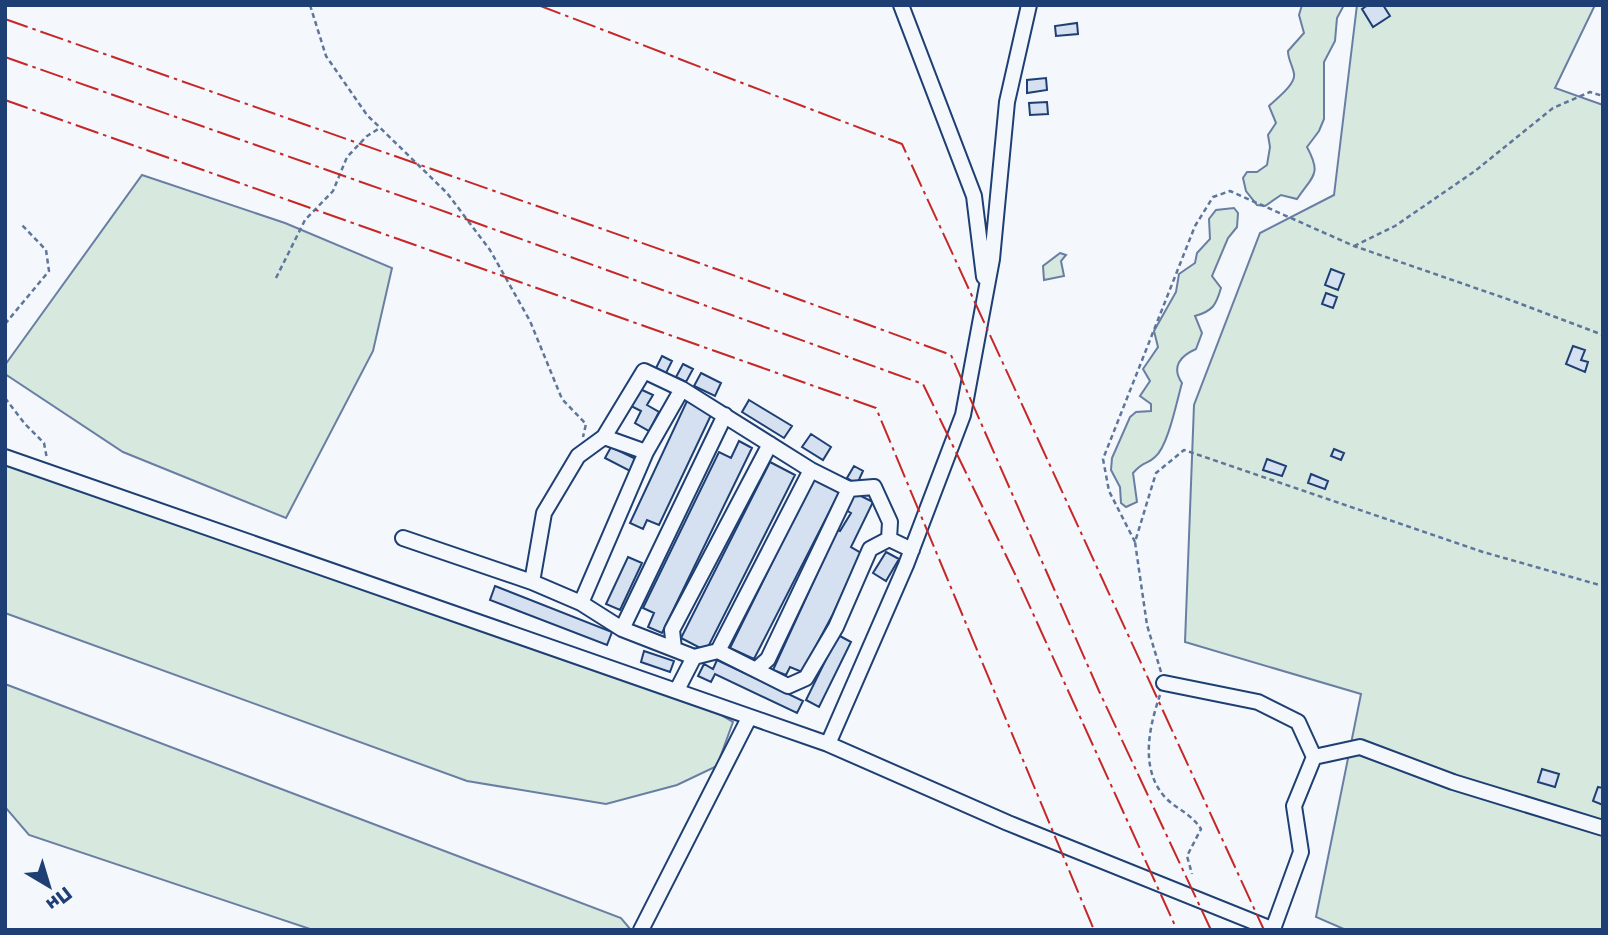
<svg xmlns="http://www.w3.org/2000/svg" width="1608" height="935" font-family="Rubik,sans-serif">
  <style>
    .green { fill: #d7e8df; stroke: #687fa3; stroke-width: 2 }
    .building { fill: #d5e0f0; stroke: #1d3f73; stroke-width: 2 }
    .lines { fill: none; stroke-linecap: round; stroke-linejoin: round }
    .minor-casing { stroke: #1d3f73; stroke-width: 18 }
    .path { stroke: #5e769c; stroke-width: 2.5; stroke-dasharray: 5 3.5; stroke-linecap: butt }
    .minor { stroke: #f4f7fb; stroke-width: 14 }
    .power { stroke: #c62828; stroke-width: 2; stroke-dasharray: 24 5 3.5 5; stroke-linecap: butt }
  </style>
  <rect width="100%" height="100%" fill="#f4f7fb"/>
  <!-- green -->
  <path class="green" d="M1302,5h42l-7,13 -2,23 -11,21v57l-5,12 -12,16c15,28 6,28 -10,52l-16,-4 -16,11 -8,-1 -11,-14 -3,-13 4,-6h10l10,-7 3,-18 -2,-12 8,-12 -7,-17c7,-7 27,-22 25,-32 -1,-8 -6,-14 -6,-23l16,-18 -5,-18z
    M1357,5h238l-40,83 48,17v825h-257l-30,-13 45,-223 -176,-52 9,-237 66,-172 74,-38z
    M142,175l143,48 107,45 -19,83 -87,167 -163,-66 -118,-78v-9z
    M1234,208l4,5 -1,14 -9,11 -16,38 9,12c-5,17 -8,23 -26,28l7,17 -6,16c-16,7 -25,18 -14,34 -5,17 -14,64 -27,74 -8,8 -11,3 -22,16l4,29 -11,5 -5,-4 -1,-16 -9,-17 1,-12 18,-41 6,-5 15,-1v-7l-11,-8 10,-15 -7,-12 15,-22 -4,-16 22,-39 3,-18 16,-11 2,-10 13,-14 -1,-20 7,-9z
    M1060,253l6,2 -5,6 3,15 -20,4 -1,-14z
    M5,465l672,225 56,32 -16,44 -40,19 -71,19 -139,-23 -462,-168z
    M5,684l616,234 10,12h-318l-284,-95 -24,-28z"/>
  <!-- building -->
  <path class="building" d="M1368,5h15l7,11 -17,11 -11,-18z
    M1077,23l1,11 -22,2 -1,-10z
    M1046,78l1,12 -20,3v-13z
    M1047,102l1,12 -18,1 -1,-12z
    M1331,269l13,5 -6,16 -13,-5z
    M1326,293l11,4 -4,11 -11,-4z
    M1573,346l12,4 -4,10 7,2 -3,10 -19,-8z
    M662,356l10,5 -6,12 -10,-5z
    M683,364l10,5 -7,13 -10,-5z
    M701,373l20,10 -6,13 -21,-10z
    M640,389l13,6 -6,10 12,7 -10,19 -14,-8 6,-12 -10,-5z
    M749,400l43,26 -8,12 -42,-26z
    M687,401l25,12 -53,112 -12,-5 -4,9 -13,-6z
    M811,434l20,13 -8,13 -21,-13z
    M739,441l13,7 -90,185 -14,-6 6,-14 -11,-5 76,-156 12,6z
    M611,447l25,12 -6,12 -25,-13z
    M1334,449l10,4 -3,7 -10,-4z
    M1267,459l19,7 -4,10 -19,-6z
    M770,462l25,13 -89,176 -25,-13z
    M854,466l9,5 -6,13 -10,-6z
    M1311,474l17,7 -3,8 -17,-6z
    M814,478l26,13 -86,168 -24,-11z
    M853,492l20,10 -22,45 10,6 -28,61 -31,58 -12,-5 -4,8 -13,-5 56,-122 -4,-2 9,-17 6,2 11,-18 -7,-4z
    M886,552l13,7 -13,22 -13,-8z
    M628,557l14,6 -22,47 -14,-6z
    M495,586l117,46 -5,13 -117,-45z
    M838,635l13,7 -32,65 -13,-7z
    M644,651l30,10 -4,11 -29,-10z
    M717,660l86,41 -6,12 -82,-39 -4,8 -13,-6 6,-12 9,5z
    M1542,769l17,5 -4,13 -17,-5z
    M1598,787l5,1v17l-10,-4z"/>
  <g class="lines">
    <!-- minor casing -->
    <g class="minor-casing">
      <path id="minor" d="M901,5l73,191 10,81
        M604,437l40,-66 38,18 129,81 38,19 25,-2 16,35 -1,17
        M5,457l823,287 180,79 266,107
        M403,538l129,44 49,21 41,26 72,28 24,-6 70,35 18,-8 30,-51 34,-78 19,-10 23,11
        M532,582l12,-69 34,-57 26,-19 42,15
        M581,603l65,-151 36,-63
        M622,629l103,-214
        M674,649l-2,-19 98,-186
        M718,651l93,-181
        M757,669l11,-10 81,-170
        M1164,683l94,19 40,20 16,35 -20,49 7,46 -28,77
        M677,690l17,-33
        M828,744l78,-179 57,-150 29,-156 15,-157 22,-97
        M1314,757l46,-10 93,35 150,46
        M641,930l108,-212"/>
    </g>
    <!-- path -->
    <path class="path" d="M310,5l16,51 41,59 80,78 43,57 40,71 32,78 24,25 -3,13
      M1354,246l41,-20 80,-55 78,-63 37,-16 13,4
      M276,278l29,-58 28,-29 14,-34 20,-21 13,-8
      M5,324l44,-53 -3,-21 -24,-25
      M5,398l20,26 19,19 3,16
      M1135,542l-26,-51 -6,-32 92,-233 18,-29 17,-6 124,55 159,55 90,34
      M1161,672l-14,-47 -12,-83 21,-69 28,-23 299,102 120,34
      M1160,695c-11,32 -20,73 4,101 11,13 26,16 37,33l-14,27 5,18"/>
    <!-- minor -->
    <use href="#minor" class="minor"/>
    <!-- power -->
    <path class="power" d="M538,5l364,139 362,786
      M5,19l714,251 232,85 148,336 112,239
      M5,57l416,146 502,181 92,190 162,356
      M5,100l871,308 218,522"/>
  </g>
  <!-- border -->
  <rect width="1608" height="935" fill="none" stroke="#1d3f73" stroke-width="14"/>
  <!-- north arrow -->
  <g transform="translate(49 886) rotate(142)" stroke="#f4f7fb" stroke-width="5" paint-order="stroke">
  <path d="M0-5L12 26L0 18L-12 26Z" fill="#1d3f73"/>
  <text y="-10" font-size="19" font-weight="bold" text-anchor="middle" fill="#1d3f73">Пн</text>
  </g>
</svg>
